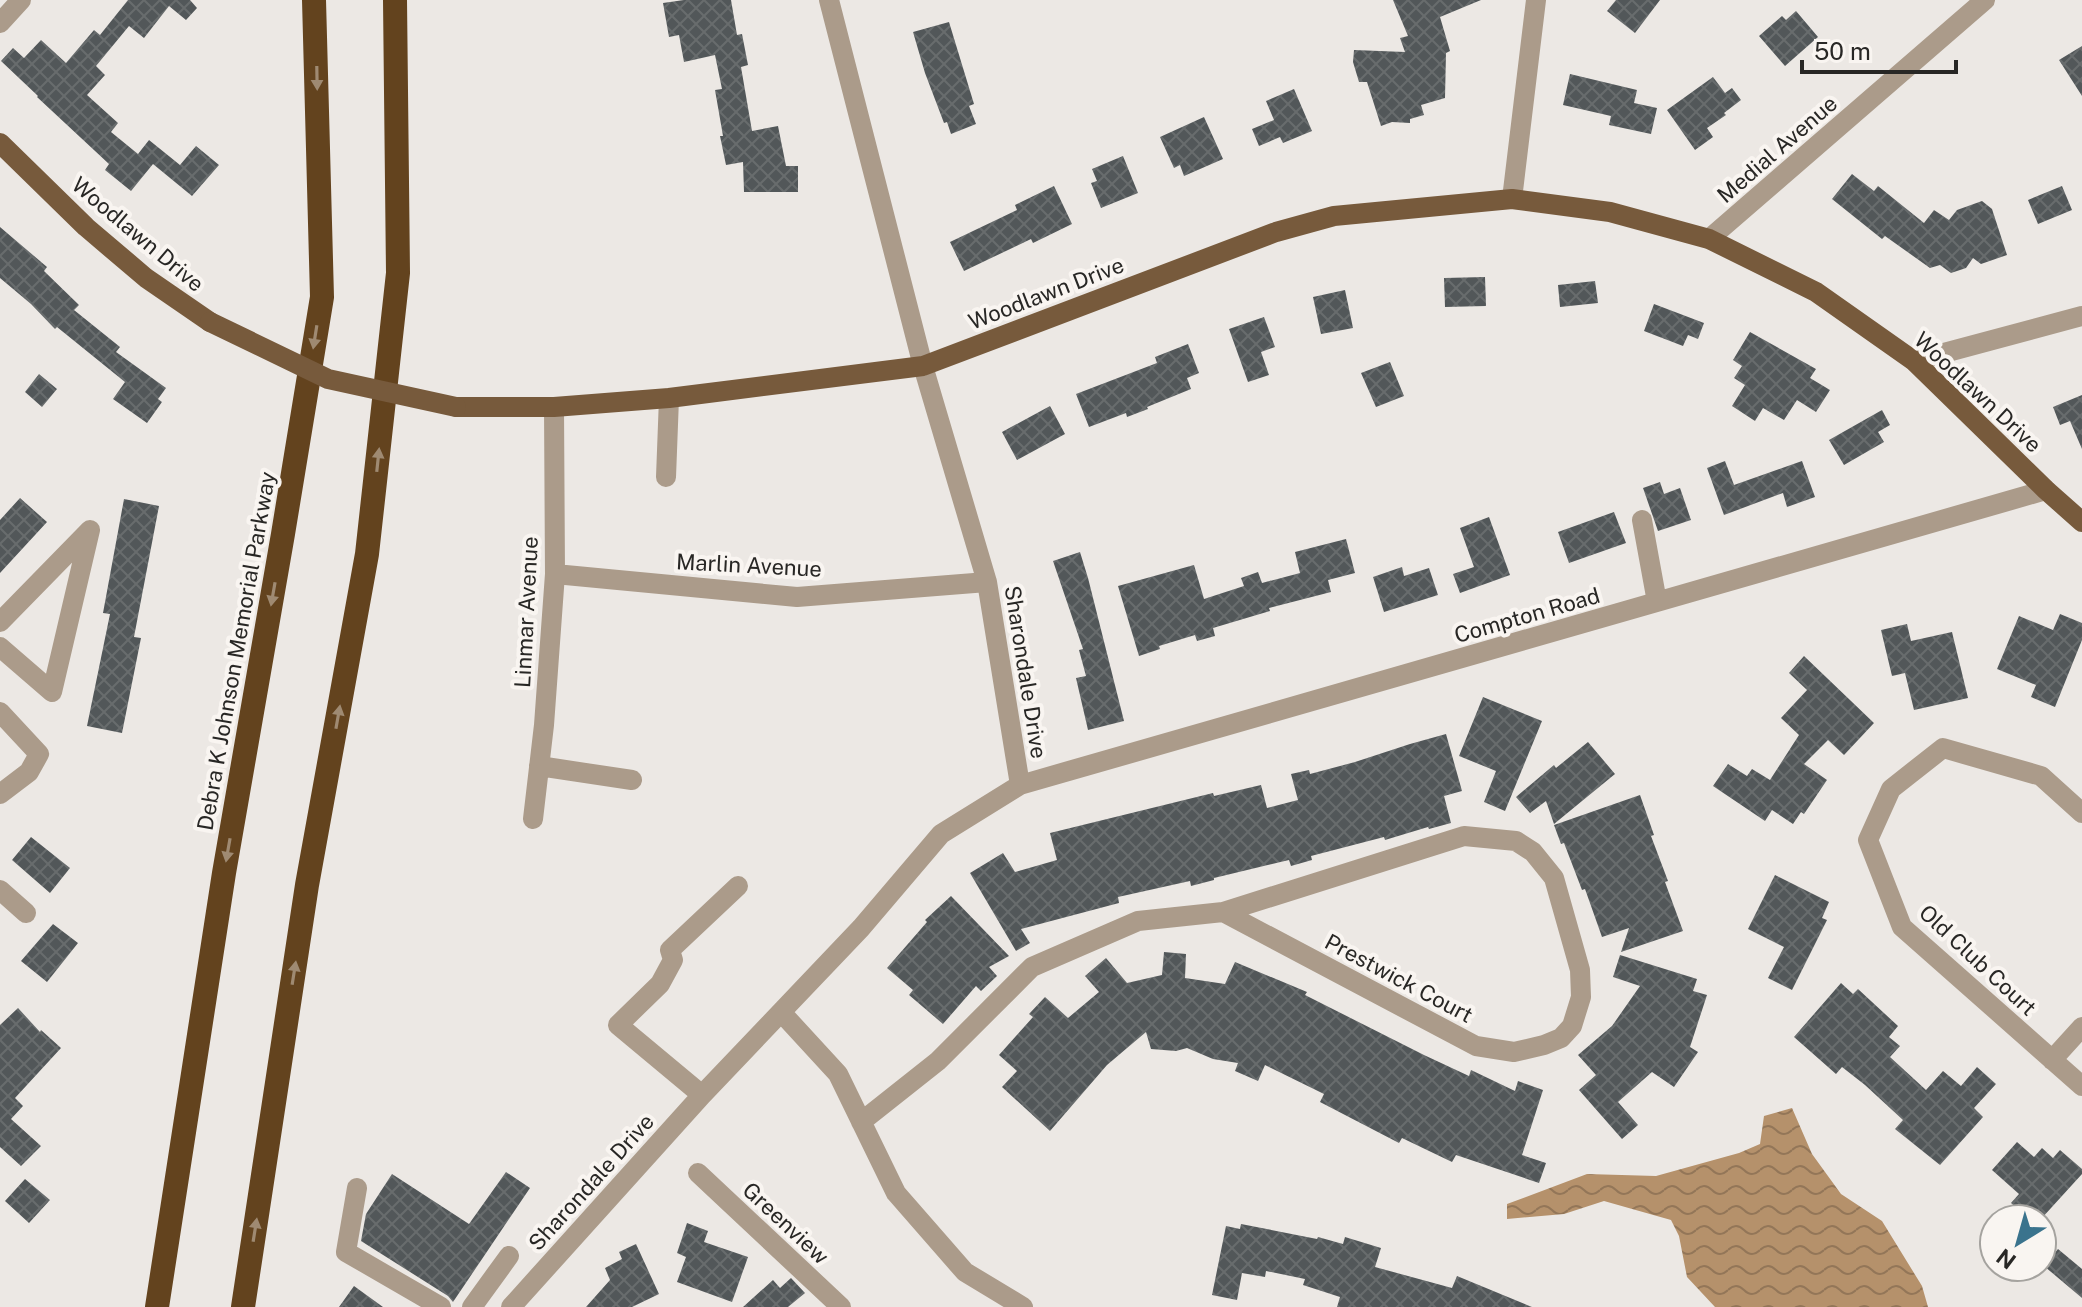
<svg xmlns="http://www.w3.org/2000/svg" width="2082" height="1307" font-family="'Public Sans',sans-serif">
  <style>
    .water { fill: url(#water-waves) }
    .building { fill: url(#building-cross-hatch) }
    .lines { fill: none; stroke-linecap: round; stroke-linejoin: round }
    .minor { stroke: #ab9b8a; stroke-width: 20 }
    .major { stroke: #775a3c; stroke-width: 20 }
    .highway { stroke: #63431e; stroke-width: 24 }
    .major-bridge { stroke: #775a3c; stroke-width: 20 }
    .oneway { fill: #9f8a72 }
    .labels { text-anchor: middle; stroke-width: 8; stroke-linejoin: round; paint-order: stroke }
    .street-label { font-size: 22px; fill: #282725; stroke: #f9f5f1 }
  </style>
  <defs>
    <pattern id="water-waves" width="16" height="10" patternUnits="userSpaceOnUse" patternTransform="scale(2)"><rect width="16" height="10" fill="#b5916b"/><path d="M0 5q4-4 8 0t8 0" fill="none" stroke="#937658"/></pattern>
    <pattern id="building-cross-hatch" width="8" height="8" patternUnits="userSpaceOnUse" patternTransform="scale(2)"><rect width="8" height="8" fill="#525759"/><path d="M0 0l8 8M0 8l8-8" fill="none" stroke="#686c6d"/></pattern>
  </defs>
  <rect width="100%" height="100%" fill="#ece8e4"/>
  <!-- water -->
  <path class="water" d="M1792,1108l20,46 29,40 41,27 40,65 6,21h-213l-28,-30 -8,-41 -8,-16 -67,-19 -40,13 -57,5v-15l80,-30 69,2 83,-23 21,-9 4,-28z"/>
  <!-- building -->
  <path class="building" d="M128,0h62l7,8 -11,12 -17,-14 -25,32 -15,-12 -33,40 9,9 -18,20 31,28 -7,9 27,22 11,-14 31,25 16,-19 23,19 -27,31 -39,-32 -22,27 -26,-21 4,-6 -72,-67 1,-1 -37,-35 12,-13 11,10 17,-18 25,23 28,-33 6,5z
    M684,0h47l6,35 5,-1 6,31 -7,2 11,64 26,-5 8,40h12v26h-54l-1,-30 -17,3 -6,-29h3l-8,-46 7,-1 -7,-34 -31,7 -5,-27 -10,2 -6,-34z
    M1393,0h88l-41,17 10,34 -4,2 -1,45 -24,7 3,10 -14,4v4l-18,-1 -11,4 -14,-44h-8l-6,-20 1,-12 51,2 -5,-14 8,-2z
    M1616,0h44l-25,33 -28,-22z
    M1796,11l22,26 -33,29 -26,-30 23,-20 4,4z
    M949,22l25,82 -5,2 7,18 -25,10 -4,-12 -3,1 -19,-50 -12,-41z
    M2082,46v50l-23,-36z
    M1570,74l67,16 -3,13 23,5 -6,26 -42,-9 2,-9 -48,-11z
    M1713,77l12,16 7,-5 9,12 -17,13 2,2 -19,13 6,9 -18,13 -28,-40z
    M1294,89l18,42 -29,12 -3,-6 -21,9 -7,-17 22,-9 -8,-19z
    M1204,117l19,42 -39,17 -4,-11 -6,3 -14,-31z
    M1123,156l15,37 -37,15 -10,-25 6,-2 -5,-12z
    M1852,174l22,17 4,-5 46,37 10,-13 15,10 8,-10 25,-9 10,8 15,46 -26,9 -8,-6 -7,10 -15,5 -11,-8 -10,3 -45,-32 -3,3 -50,-40z
    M1054,186l18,38 -39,19 -2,-4 -67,32 -14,-29 67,-32 -2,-5z
    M2062,186l10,24 -34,14 -10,-24z
    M0,227l47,40 -3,4 35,34 -5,5 46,37 -4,5 50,36 -8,11 4,3 -15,21 -34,-24 12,-17 -68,-55 -2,2 -24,-25 -31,-26z
    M1485,277l1,29 -41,1 -1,-29z
    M1595,281l3,22 -38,4 -2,-22z
    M1345,290l8,38 -32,6 -8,-37z
    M1654,304l50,19 -6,16 -10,-4 -5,11 -39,-15z
    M1264,317l11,30 -14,5 8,23 -21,7 -19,-53z
    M1750,332l66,37 -6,9 20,12 -14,22 -19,-12 -13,20 -21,-12 -8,13 -23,-15 13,-21 -11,-7 8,-12 -9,-6z
    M1188,344l11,29 -12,5 4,11 -44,18 1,2 -21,8 -1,-4 -37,14 -13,-33 81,-31 -2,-6z
    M1390,362l14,34 -28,11 -15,-34z
    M39,374l18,15 -15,18 -17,-15z
    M2082,395v54l-12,-28 -10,4 -7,-18z
    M1050,406l15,28 -48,26 -15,-28z
    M1882,410l8,15 -12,7 6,10 -40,23 -15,-25z
    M1725,461l9,24 68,-24 13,36 -28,10 -4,-14 -59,22 -17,-47z
    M1660,482l4,12 16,-6 11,32 -33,11 -15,-43z
    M20,498l27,24 -47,51v-53z
    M124,499l35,7 -25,131 7,1 -19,95 -35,-7 23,-112 -7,-1z
    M1614,512l12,31 -57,20 -11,-31z
    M1489,517l21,58 -50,18 -7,-19 21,-7 -14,-39z
    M1346,539l9,34 -27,7 3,12 -62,16 1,3 -57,17 2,8 -18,5 -2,-6 -36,11 1,3 -21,7 -21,-70 76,-21 10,34 40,-13 -3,-8 17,-6 4,11 38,-10 -5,-21z
    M1080,552l8,26 36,143 -36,9 -12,-52 10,-2 -7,-26 4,-1 -30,-88z
    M1402,567l2,9 25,-8 9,27 -54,17 -11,-35z
    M2060,614l22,9v17l-27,67 -24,-10 5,-12 -39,-16 22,-53 34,14z
    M1907,624l4,17 41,-9 16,66 -54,12 -9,-37 -13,3 -11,-46z
    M1804,656l70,67 -30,32 -16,-15 -24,24 23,16 -23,34 -3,-2 -8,12 -21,-14 -7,11 -52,-35 15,-22 19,12 5,-7 18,11 29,-45 -18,-17 26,-28 -18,-17z
    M1483,697l59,24 -37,90 -21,-9 12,-31 -37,-15z
    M1446,734l16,57 -18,5 7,27 -22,6 -1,-2 -43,13 -1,-3 -73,19 1,4 -21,6 -2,-6 -75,18v2l-23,6 -1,-5 -72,16 1,6 -98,26 9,14 -14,8 -46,-78 33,-20 12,19 42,-12 -7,-27 163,-40 1,3 47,-11 6,23 31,-8 -7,-26 18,-4 1,4 45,-12 55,-18z
    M1588,742l27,32 -61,50 -8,-23 -16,12 -14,-16 38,-32 2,3z
    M1640,795l14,40 -3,1 17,45 -3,1 18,49 -62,21 8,-24 -27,9 -17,-48 -3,1 -18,-47 -3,1 -7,-19z
    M31,837l39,31 -20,25 -38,-33z
    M1775,875l54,27 -7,16 5,2 -35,70 -24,-12 16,-31 -36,-18z
    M951,896l58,60 -20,11 8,9 -16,15 -5,-5 -33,38 -34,-29 4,-5 -26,-22 40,-46 -2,-2z
    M53,924l25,19 -31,39 -26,-21z
    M1164,952l22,2 -1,24 40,6 10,-22 72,30 -2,3 119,60 45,21 2,-6 44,21 3,-10 25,9 -21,65 24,8 -7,20 -83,-28 -4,7 -50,-24 -3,5 -79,-41 4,-8 -59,-29 -7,16 -23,-10 3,-8 -25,-4 -26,-11 -11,3 -25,-2 -5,-17 -39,33 -57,66 -48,-44 15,-16 -18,-16 34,-38 -4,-3 16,-17 23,21 31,-26 -14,-16 21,-18 21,25 35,-8z
    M1620,955l77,24 -4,12 14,4 -17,52 8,5 -24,35 -22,-15 -34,30 20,23 -16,14 -43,-49 17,-15 -18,-20 34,-29 28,-40 -27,-9z
    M1841,983l12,11 5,-5 40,37 -9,11 11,9 -10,11 36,33 17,-19 18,15 16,-19 19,17 -22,24 9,9 -43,48 -45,-36 8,-9 -38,-35 -23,-18 -6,7 -42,-37z
    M18,1008l22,24 1,-2 20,18 -46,50 8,8 -12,13 30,27 -20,20 -21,-19v-122z
    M2017,1142l17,15 8,-9 11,10 7,-8 22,19v5l-41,45h-12l-18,-16 8,-9 -27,-24z
    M506,1172l24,16 -77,114 -5,-6 -87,-55 5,-27 26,-40 77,50z
    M25,1179l25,21 -21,23 -24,-22z
    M687,1223l21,8 -4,11 44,15 -16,45 -55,-20 9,-25 -9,-4z
    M1241,1224l76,15 1,-2 25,7 2,-7 36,11 -6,19 77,21 5,-12 75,31h-195l3,-10 -37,-12 2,-6 -39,-8 -1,6 -23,-4 -5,27 -25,-5 14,-69 14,3z
    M636,1244l23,50 -27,13h-46l24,-27 -5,-12 17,-9 -3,-7z
    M2058,1249l24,20v29l-38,-32z
    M791,1278l14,15 -17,14h-45l30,-27 7,8z
    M354,1286l29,21h-44z"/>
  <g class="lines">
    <!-- minor -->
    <path class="minor" d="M829,0l94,366 64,216 33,203
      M0,23l21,-23
      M1512,199l24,-199
      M1709,239l276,-239
      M1914,361l168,-45
      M666,477l3,-79
      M1642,520l15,82
      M555,574l242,23 190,-15
      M0,622l90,-92 -38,162 -52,-45
      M0,712l39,42 -10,18 -29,22
      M539,766l93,14
      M2082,813l-41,-37 -98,-28 -52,41 -23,51 34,87 180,159
      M533,819l11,-94 11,-151 -1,-167
      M0,890l26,23
      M781,1012l57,62 58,119 69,79 58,35
      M2052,1060l30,-33
      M702,1095l-84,-70 42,-41 13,-24 -3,-10 68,-64
      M861,1122l77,-61 94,-94 106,-46 85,-9 241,-76 52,5 17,11 21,26 26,92 1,27 -9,29 -11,12 -17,7 -30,7 -38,-6 -253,-134
      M698,1173l143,134
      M357,1188l-11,64 95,55
      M472,1307l37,-51
      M511,1307l191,-212 159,-167 80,-94 79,-49 1026,-295"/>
    <!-- major -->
    <path class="major" d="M0,143l86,84 60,51 64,44
      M456,407h98l115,-9 254,-32 353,-134 58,-16 178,-17 98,13 99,27 107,53 98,69 132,129 36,32"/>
    <!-- highway -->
    <path class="highway" d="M157,1307l67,-434 59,-339 39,-237 -8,-297
      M243,1307l64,-422 60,-331 31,-281 -3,-273"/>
    <!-- major-bridge -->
    <path class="major-bridge" d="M210,322l118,57 128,28"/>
  </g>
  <!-- one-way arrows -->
  <defs><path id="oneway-solid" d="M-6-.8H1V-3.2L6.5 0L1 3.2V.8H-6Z" transform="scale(2)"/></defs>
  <g class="oneway">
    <use href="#oneway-solid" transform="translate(317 78) rotate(89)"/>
    <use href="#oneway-solid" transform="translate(315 337) rotate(99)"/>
    <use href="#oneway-solid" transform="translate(378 460) rotate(-84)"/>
    <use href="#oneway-solid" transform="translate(273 594) rotate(100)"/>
    <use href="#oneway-solid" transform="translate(338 717) rotate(-80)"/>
    <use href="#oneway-solid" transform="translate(228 850) rotate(100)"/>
    <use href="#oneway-solid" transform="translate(294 973) rotate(-81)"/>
    <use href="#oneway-solid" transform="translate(255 1230) rotate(-81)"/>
  </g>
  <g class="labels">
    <!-- street labels -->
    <g class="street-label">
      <text transform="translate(1777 149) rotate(-41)" y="8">Medial Avenue</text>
      <text transform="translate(138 234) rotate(40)" y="8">Woodlawn Drive</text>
      <text transform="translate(1046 293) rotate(-21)" y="8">Woodlawn Drive</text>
      <text transform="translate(1978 392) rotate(43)" y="8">Woodlawn Drive</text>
      <text transform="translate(749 565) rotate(3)" y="8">Marlin Avenue</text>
      <text transform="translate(526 612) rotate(-87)" y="8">Linmar Avenue</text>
      <text transform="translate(1527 615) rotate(-16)" y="8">Compton Road</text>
      <text transform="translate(236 651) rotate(-80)" y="8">Debra K Johnson Memorial Parkway</text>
      <text transform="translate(1026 672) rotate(81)" y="8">Sharondale Drive</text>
      <text transform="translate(1978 960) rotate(43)" y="8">Old Club Court</text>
      <text transform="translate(1399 978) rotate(28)" y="8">Prestwick Court</text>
      <text transform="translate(591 1182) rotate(-48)" y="8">Sharondale Drive</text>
      <text transform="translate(786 1223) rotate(43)" y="8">Greenview</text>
    </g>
  </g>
  <!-- north arrow -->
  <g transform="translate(2018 1243) rotate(217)"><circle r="38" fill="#f9f5f1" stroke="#a5a39f" stroke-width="2"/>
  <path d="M0-6L14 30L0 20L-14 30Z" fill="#3a738d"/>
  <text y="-12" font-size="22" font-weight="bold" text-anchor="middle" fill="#282725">N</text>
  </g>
  <!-- scale -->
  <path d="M1802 60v12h154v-12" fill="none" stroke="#282725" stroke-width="4"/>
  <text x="1814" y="60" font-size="24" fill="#282725" stroke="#f9f5f1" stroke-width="6" paint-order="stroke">50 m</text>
</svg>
